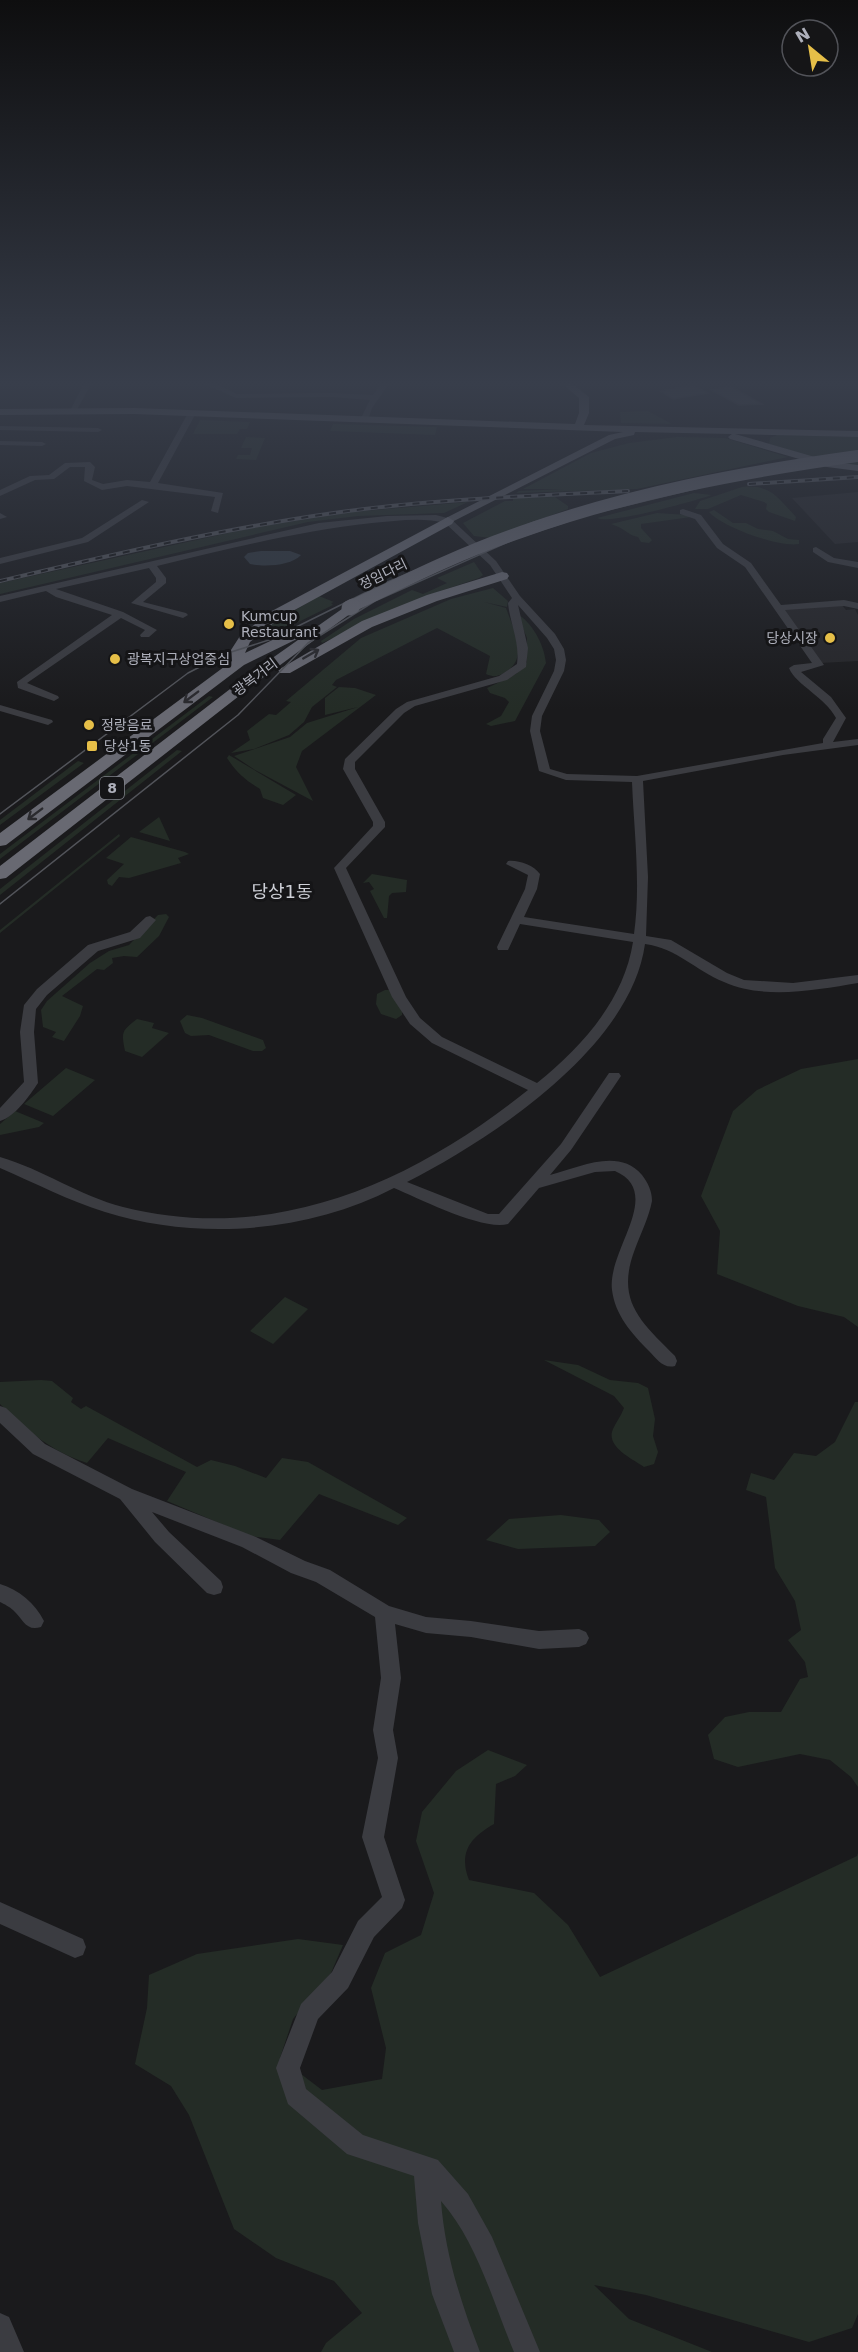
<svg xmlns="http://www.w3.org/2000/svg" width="858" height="2352" font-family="'DejaVu Sans','Noto Sans KR',sans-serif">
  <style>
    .built { fill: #262629 }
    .green { fill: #242c26 }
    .water { fill: #313840 }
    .building { fill: #444549; stroke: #353438; stroke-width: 1.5 }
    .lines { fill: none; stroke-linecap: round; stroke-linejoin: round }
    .minor { fill: #3b3c41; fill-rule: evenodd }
    .major { fill: #585960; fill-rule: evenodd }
    .highway { fill: #686972; fill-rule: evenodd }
    .tram { stroke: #52545a; stroke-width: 1.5 }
    .rail-casing { stroke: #52545a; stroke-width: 4 }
    .rail { stroke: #151517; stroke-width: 2; stroke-dasharray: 7; stroke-linecap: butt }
    .highway-bridge-far1 { stroke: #686972; stroke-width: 12 }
    .highway-bridge { stroke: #686972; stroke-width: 15 }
    .oneway { stroke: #2a2a2e }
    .poi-dot { fill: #e6bf48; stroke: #151517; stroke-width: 2 }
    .labels { text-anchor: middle; stroke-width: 6; stroke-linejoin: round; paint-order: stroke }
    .far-street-label { font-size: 14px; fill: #aeb0bb; stroke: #151517 }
    .far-poi-label { font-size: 14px; fill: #aeb0bb; stroke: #151517; text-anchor: start }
    .shield { fill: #151517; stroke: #80828a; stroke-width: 1.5 }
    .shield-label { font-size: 14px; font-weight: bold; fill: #aeb0bb }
    .quarter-label { font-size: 18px; fill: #ced0d7; stroke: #151517 }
  </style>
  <rect width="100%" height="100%" fill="#1a1a1c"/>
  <!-- built -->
  <path class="built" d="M858,492v50l-23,2 -43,-46z
    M841,604l5,6 9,-1 3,6v46l-38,2 -38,-54z"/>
  <!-- green -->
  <path class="green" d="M648,411l24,13 -51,-1 -1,-11z
    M200,420l50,2 -3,7h-7l-3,5h-44z
    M333,424l104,3 -2,8 -105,-4z
    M777,435l81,2v30l-20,-2 -69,-21 1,-6z
    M246,437l19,1 -9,22 -20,-1 2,-4h12l2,-7h-11z
    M677,437l48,1 63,19 -151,32 -121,4 3,-2 45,-2h-41l68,-36 38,-10z
    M742,487c29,-3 36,11 54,30l-1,4 -26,-9 -3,-3 1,-5 -3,-2 -23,-7 -33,14h-13l5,-8z
    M694,493l18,2c-18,6 -102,30 -115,23z
    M555,497l13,9v3l-77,29 -17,-2 -11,-13 42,-22h8v-3z
    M468,502l-24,11 -86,3 -50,6 -308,72v-11l251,-55 101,-16z
    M714,510l19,13h13l12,6 15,2 15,8 11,1v4c-19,4 -77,-17 -90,-32z
    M657,513l30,2 4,2 -50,7v4l11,12 -3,3 -8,-1 -3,-5c-11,-2 -13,-9 -27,-13z
    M474,562l9,13 -4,3 -53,18 -104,47 -1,-2 33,-22 58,-29 11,4 24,-11 -10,-5z
    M493,588l15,13 -1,6 -23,-5 22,6c8,23 24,50 -2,65 -7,4 -11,4 -18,1l4,-18 -53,-28 -101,52 -4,5 5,2 -25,20 -8,15 -15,13 -35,14 -23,4 19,-13 -3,-9 22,-17 7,1 15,-13 -5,-1 75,-63 90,-39z
    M319,596l15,6 -3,1 2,2 -61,30 -12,-4z
    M516,613c16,9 28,31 30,50l-31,58 -24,5 -5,-2 15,-8 8,-14 -4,-4 -15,-5 -3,-5 29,-14 11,-12v-24z
    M339,687l16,1 21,7 -74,56 -6,16 17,34 -58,-31 -21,-14 56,-19 17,-14 51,-16 -33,8v-17z
    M209,696l4,1 -213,162v-5z
    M177,750l5,1 -182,144v-6z
    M229,755l67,40 -13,10 -20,-7 -3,-9c-15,-9 -24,-17 -33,-31z
    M78,761l6,2 -84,62v-5z
    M159,817l1,2 10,22 -31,-9z
    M119,834l1,2 -120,97v-3z
    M131,837l54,15 4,2 -11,4 3,5 -52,15 -10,-1 -7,9 -4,-2 -1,-4 17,-16 -18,-6z
    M372,874l35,6 -1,12 -14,1 -3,3 -2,22h-3l-14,-27 4,-2 -5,-7 -6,1z
    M166,914l3,3 -10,19 -22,21 -13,-1 -12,2 1,5 -9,7 -7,-1 -35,27 21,10 -3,10 -16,25 -12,-4 4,-5 -13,-5 -2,-17 6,-9 43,-38 19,-12 20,-6 29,-30z
    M385,990h7l10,20v5l-6,4 -15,-5 -5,-10 1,-10z
    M187,1015l15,3 61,22 3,8 -4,3h-9l-44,-16 -18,1 -6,-3 -5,-12z
    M137,1019l17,4 -2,5 17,5 -27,24 -17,-6c-4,-20 -3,-20 12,-32z
    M858,1059v268l-14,-10 -46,-11 -81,-32 3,-43 -19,-35 32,-85 24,-21 44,-21z
    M66,1068l29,12 -42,36 -29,-12z
    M15,1111l29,12 -5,4 -39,8v-11z
    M285,1297l23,12 -35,35 -23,-13z
    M544,1360l34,5 32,15 28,3 10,5 7,31 -2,17 5,16 -4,12 -10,3c-11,-8 -39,-20 -31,-38 3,-7 8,-13 11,-21l-10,-12z
    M41,1380l11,1 21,17 -2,4 10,7 5,-3 111,61 14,-7 24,6 31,12 16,-20 26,4 99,56 -9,7 -79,-31 -39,46 -30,-4 -83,-35 19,-29 -78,-34 -21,25c-35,-11 -61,-33 -87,-59v-22z
    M855,1402h3v385l-7,-10 -21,-17 -30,-6 -62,13 -24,-8 -6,-24 17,-18 24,-5h32l19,-33 8,-2 -3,-15 -17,-22 13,-10 -6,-29 -20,-33 -9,-71 -20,-7 5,-17 23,7 20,-27 22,3 19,-14z
    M561,1515l38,5 11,12 -15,14 -77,3 -32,-9 23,-21z
    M488,1750l39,15 -12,11 -19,8 -2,40c-23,13 -36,28 -25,56l65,13 34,32 32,52 257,-121 1,-3v461l-6,14 -43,14 -163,-47 -52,-10 35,34 83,33h-391l5,-9 36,-30 -28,-32 -58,-23 -42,-29 -45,-114 -18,-29 -36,-22 12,-56 2,-33 48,-21 101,-15 45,6 -12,28 -38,46 -13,39 42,32 60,-11 4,-31 -15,-60 14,-35 36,-18 13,-42 -18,-52 6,-29 34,-41z"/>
  <!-- water -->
  <path class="water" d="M261,551h29l11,4c-10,11 -37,12 -51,9l-6,-7 4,-4z"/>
  <!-- building -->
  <path class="building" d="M694,385l14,8 -35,6 -13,-8z
    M730,386l32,18 -23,1 -28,-15z"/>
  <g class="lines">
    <!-- minor -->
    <path class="minor" d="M85,381h8l-18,32h-6z
      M182,381h28l27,13 95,-1 41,2 10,-14h8l-19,27 -4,12 -4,2 -4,-2 10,-20 -38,-3 -96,1 -29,-13z
      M192,411l4,2 -38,70 65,10 -5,20 -7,-2 4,-14 -88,-11 -25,4 -18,-9 1,-14h-15l-16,12 -19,1 -35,16v-6l30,-14 19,-1 16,-12 25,-1 5,5 -3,13 11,4 24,-4 23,2 38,-69z
      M0,426l98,2 4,2 -4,2 -98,-2z
      M0,441l42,1 4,2 -4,2 -42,-1z
      M142,500l7,2 -61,40 -88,22v-6l82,-20z
      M683,509l18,6 22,29 28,19 30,42 63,-5 14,3v6l-14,-3 -59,4 39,55 -23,7 30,25 15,21 -13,24 25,-3v6l-75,10 -140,26 5,96 -2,59 25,4 56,33 17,7 49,3 65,-8v8c-42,7 -94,17 -134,-1 -29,-12 -46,-33 -79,-38 -14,103 -152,194 -238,238l81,32h11l62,-70 48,-71h10l2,3 -50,74 -21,25c29,-7 68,-28 92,0 6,8 10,16 10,26 -3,16 -11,32 -17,48 -20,52 6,73 40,107l2,5 -2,5c-12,3 -18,-7 -26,-15 -17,-17 -34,-36 -37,-61 -5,-40 53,-97 3,-119l-20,1 -56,16 -31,36c-25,7 -88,-25 -114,-36 -87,45 -196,53 -289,24 -36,-11 -70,-29 -105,-44v-11c42,12 80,39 123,50 151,38 289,-24 405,-117l-96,-47 -22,-19 -18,-27 -58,-129 39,-42v-4l-30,-53 2,-10 51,-50 11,-7 92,-26 18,-12c3,-22 -7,-40 -9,-61l4,-5 -22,-33 -45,-42c-22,-6 -50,-2 -73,0 -73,8 -144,26 -215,43l9,12v5l-23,19 43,11 2,2 -5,3 -52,-15 25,-21v-4l-7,-10 -93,21 67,23 34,18 -8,7h-8l-1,-2 5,-5 -24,-12 -94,65 31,13 1,2 -5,3 -36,-13 -1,-6 95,-67 -56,-18 -10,-6 -46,11v-6l319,-73 68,-7 49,-1 15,4 45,42 24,35 35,38 9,15 2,11 -2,11 -22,45 -2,15 10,38 17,5 70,2 186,-33v-4l13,-21c-11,-21 -40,-33 -47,-50l5,-3 18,-2 -67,-96 -28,-19 -22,-29 -15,-5v-4zM518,605l29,33 7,11 2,11 -2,11 -22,45 -2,15 9,40 27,9 66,2c2,50 9,102 2,152l-110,-17 13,-28 3,-15c-7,-9 -21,-14 -32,-13l-2,3 22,11 -3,14 -28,58 1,3h10l12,-26 113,18c-9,58 -51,105 -96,141l-95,-46 -22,-19 -14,-21 -60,-129 39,-41v-5l-30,-53v-7l49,-49 11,-7 92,-26 19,-13 2,-19z
      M0,513l7,4 -7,2z
      M816,547l18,11 24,4v6l-30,-6 -15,-10v-4z
      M0,705l52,15 1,2 -5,3 -48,-14z
      M150,916l6,4 -16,18 -42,13 -51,44 -11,14 -2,23 4,51c-8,12 -23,34 -38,38v-13l24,-26 -4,-50 4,-27 13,-16 51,-44 42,-13 16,-15z
      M0,1406l6,2 39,36 87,45 124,48 49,24 25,9 59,36 37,11 45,4 68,10 40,-2 7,3 3,6 -3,6 -7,3 -40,2 -68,-12 -45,-4 -31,-9 6,54 -8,52 5,28 -14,79 21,63 -3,8 -28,29 -26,51 -30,31 -18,49 6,21 57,46 75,25 30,34 24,43 48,115h-26c-21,-50 -37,-110 -73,-151 4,53 20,102 39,151h-26l-22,-58 -14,-71 -4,-47 -67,-22 -59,-50 -12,-36 25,-64 31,-32 26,-51 24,-24 -20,-60 16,-79 -5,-28 8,-52 -6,-61 -59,-35 -25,-9 -49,-26 -90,-35 17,20 52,49 2,6 -2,6 -7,2 -7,-2 -52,-51 -35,-43 -87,-45 -33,-31z
      M0,1584c19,6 35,19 44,37l-3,6c-15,5 -18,-8 -28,-17 -3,-3 -9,-6 -13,-8z
      M0,1902l83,37 3,8 -3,8 -8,3 -75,-34z
      M0,2313l9,4 15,35h-24z"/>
    <!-- major -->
    <path class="major" d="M559,381h10l20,16v16l-5,12 274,6v6l-123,-3 97,28 26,3v6l-31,-4 -97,-28 -2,-2 4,-3 -97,-2 -1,3 -19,4 -167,85 -4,-1v-4l165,-84 14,-3 -489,-18 -134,1v-6l134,-1 441,16 4,-11v-15z"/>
    <!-- highway -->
    <path class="highway" d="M448,517l6,4 -2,3 -172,94 -30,24 -5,11 42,-20h10l2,3 -2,3 -53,26 -238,180 -6,1v-13l232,-172 -1,-11 9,-14 30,-24z
      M502,572l5,1 2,3 -2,3 -70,22 -65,26 -82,46h-10l-2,-3 84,-49 65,-26z
      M349,604l7,4 -2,3 -97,71 -251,196 -6,1v-13l247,-190z"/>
    <!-- tram -->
    <path class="tram" d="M0,814l188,-141 37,-19 47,-15 113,-56 149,-61 94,-27
      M0,904l238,-189 70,-72 67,-42 140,-62 72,-24 157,-38 114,-17"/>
    <!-- rail casing -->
    <g class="rail-casing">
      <path id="rail" d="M749,484l109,-7
        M0,581c111,-26 221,-52 334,-68 97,-14 196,-17 294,-22"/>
    </g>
    <!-- rail -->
    <use href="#rail" class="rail"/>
    <!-- highway-bridge-far1 -->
    <path class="highway-bridge-far1" d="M350,607c56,-27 112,-55 171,-75 109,-39 222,-60 337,-76"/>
    <!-- highway-bridge -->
    <path class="highway-bridge" d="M349,608l4,-2"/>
  </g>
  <!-- one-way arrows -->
  <defs><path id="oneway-shaft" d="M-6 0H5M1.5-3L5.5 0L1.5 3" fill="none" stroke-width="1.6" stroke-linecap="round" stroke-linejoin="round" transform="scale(1.5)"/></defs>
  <g class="oneway">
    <use href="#oneway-shaft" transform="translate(311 654) rotate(-30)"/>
    <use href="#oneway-shaft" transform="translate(191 697) rotate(143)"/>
    <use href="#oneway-shaft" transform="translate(35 814) rotate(143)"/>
  </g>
  <!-- sky -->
  <linearGradient id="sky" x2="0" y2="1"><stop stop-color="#0e0e0f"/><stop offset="0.54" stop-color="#383e4b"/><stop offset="1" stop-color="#383e4b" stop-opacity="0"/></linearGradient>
  <rect width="858" height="710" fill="url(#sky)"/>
  <!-- markers -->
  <g class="poi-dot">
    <circle cx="229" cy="624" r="6"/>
    <circle cx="830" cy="638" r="6"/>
    <circle cx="115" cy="659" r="6"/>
    <circle cx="89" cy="725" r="6"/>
    <rect x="86" y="740" width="12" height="12" rx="3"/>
  </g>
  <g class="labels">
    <!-- far-street labels -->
    <g class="far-street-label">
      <text transform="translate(383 574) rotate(-26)" y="5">정임다리</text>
      <text transform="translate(255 677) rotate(-37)" y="5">광복거리</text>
    </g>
    <!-- far-poi labels -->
    <g class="far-poi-label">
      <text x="241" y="621">Kumcup<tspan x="241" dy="16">Restaurant</tspan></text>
      <text x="818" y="643" text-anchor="end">당상시장</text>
      <text x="127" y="664">광복지구상업중심</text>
      <text x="101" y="730">정랑음료</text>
      <text x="104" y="751">당상1동</text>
    </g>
    <!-- shield labels -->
    <rect class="shield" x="100" y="777" width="24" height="22" rx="4.5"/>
    <g class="shield-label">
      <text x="112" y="793">8</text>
    </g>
    <!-- quarter labels -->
    <g class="quarter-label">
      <text x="282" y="898">당상1동</text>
    </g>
  </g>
  <!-- north arrow -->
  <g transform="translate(810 48) rotate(330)"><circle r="28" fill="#151517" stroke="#525359" stroke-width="1.5"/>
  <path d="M0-4.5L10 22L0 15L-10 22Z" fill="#e6bf48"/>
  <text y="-9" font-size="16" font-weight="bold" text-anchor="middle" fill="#aeb0bb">N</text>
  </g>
</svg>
